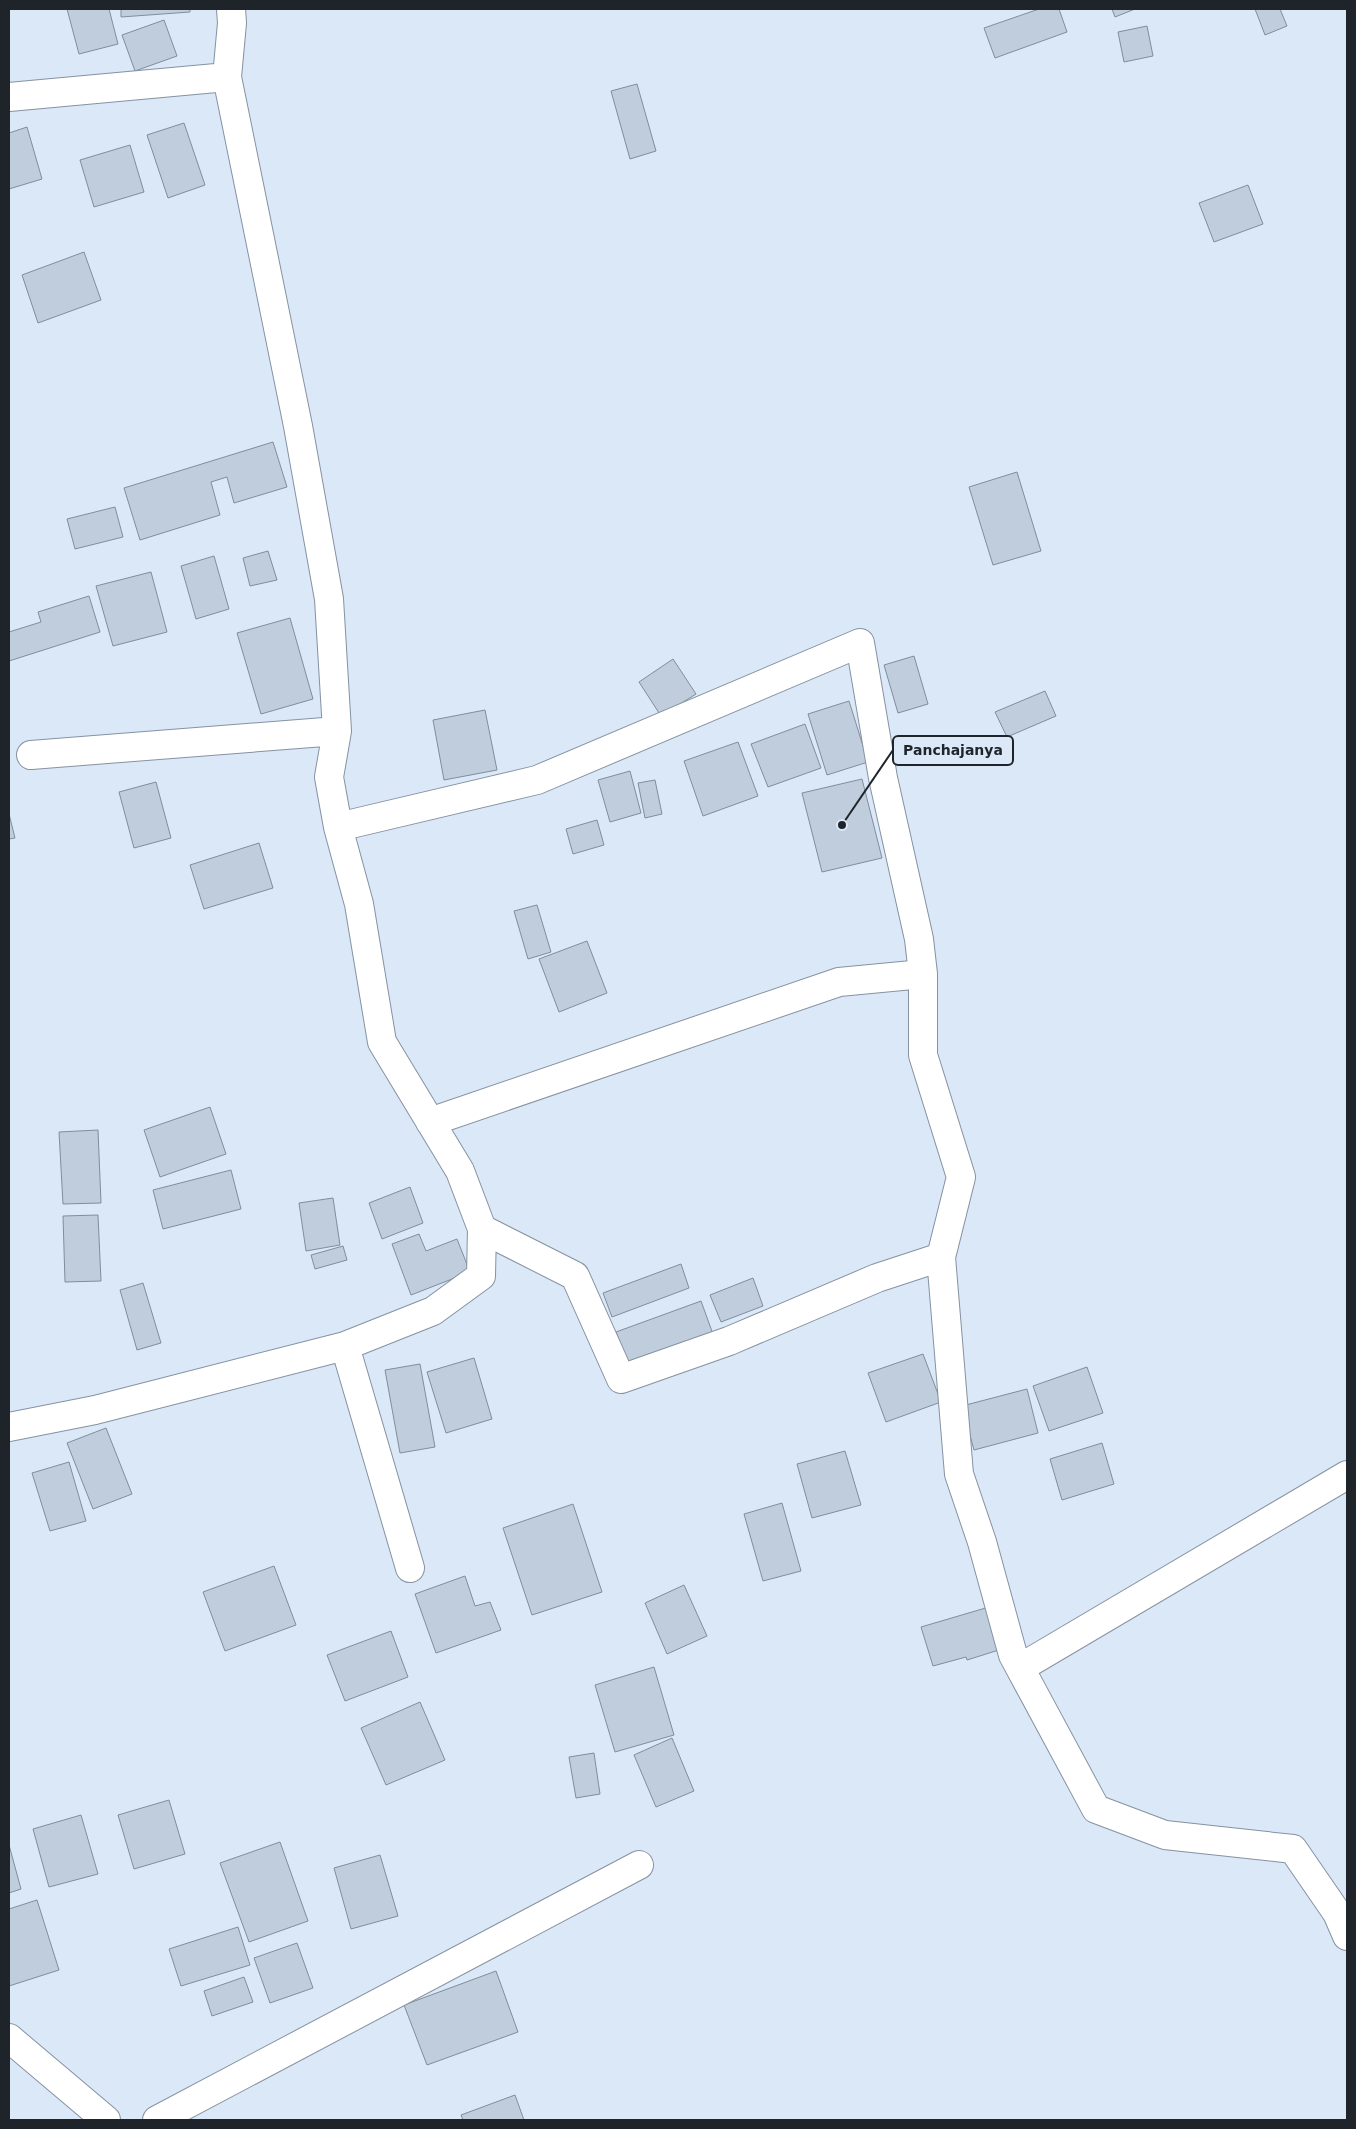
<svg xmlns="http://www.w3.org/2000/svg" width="1356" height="2129" font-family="'DejaVu Sans',sans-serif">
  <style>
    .building { fill: #bfcddd; stroke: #808d9c }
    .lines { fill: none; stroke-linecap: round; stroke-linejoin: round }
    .minor-casing { stroke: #8592a1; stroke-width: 30 }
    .minor { stroke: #fff; stroke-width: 28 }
    .leader { fill: none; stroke: #1f242a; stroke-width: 2 }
    .callout-dot { fill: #1f242a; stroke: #dae8f8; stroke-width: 2 }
    .callout { fill: #dae8f8; stroke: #1f242a; stroke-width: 2 }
    .callout-label { font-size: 14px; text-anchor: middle; font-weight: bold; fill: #1f242a }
  </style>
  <rect width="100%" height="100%" fill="#dae8f8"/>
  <!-- building -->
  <path class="building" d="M67,9h42l9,35 -39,10z
    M121,9h69v3l-69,5z
    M1039,9h20l8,23 -72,26 -11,-30z
    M1112,9h23l-20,8z
    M1255,9h25l7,17 -22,9z
    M164,20l13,36 -42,15 -13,-36z
    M1147,26l6,30 -29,6 -6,-30z
    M637,84l19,67 -26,8 -19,-68z
    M184,123l21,62 -37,13 -21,-63z
    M27,127l15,52 -33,10v-56z
    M130,145l14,47 -50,15 -14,-47z
    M1248,185l15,39 -49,18 -15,-39z
    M84,252l17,48 -63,23 -16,-48z
    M273,442l14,45 -53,16 -7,-26 -16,5 9,33 -80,25 -16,-52z
    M1017,472l24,79 -48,14 -24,-78z
    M115,507l8,30 -48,12 -8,-30z
    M268,551l9,29 -27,6 -7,-28z
    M214,556l15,53 -33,10 -15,-53z
    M151,572l16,60 -54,14 -17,-60z
    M89,596l11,36 -91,29v-29l32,-10 -3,-10z
    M290,618l23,81 -52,15 -24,-81z
    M914,656l14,48 -30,9 -14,-48z
    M673,659l23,35 -35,22 -22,-34z
    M1045,691l11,25 -49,21 -12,-25z
    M849,701l19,61 -41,13 -19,-61z
    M485,710l12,60 -53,10 -11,-60z
    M805,724l16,44 -53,19 -17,-43z
    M738,742l20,54 -55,20 -19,-55z
    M630,771l11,42 -31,9 -12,-42z
    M862,779l20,79 -60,14 -20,-79z
    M655,780l7,34 -17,4 -7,-35z
    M156,782l15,56 -37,10 -15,-56z
    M9,814l6,24 -6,1z
    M597,820l7,25 -31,9 -7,-25z
    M259,843l14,45 -69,21 -14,-44z
    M537,905l14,47 -23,7 -14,-48z
    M587,941l20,52 -48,19 -20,-53z
    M210,1107l16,47 -66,23 -16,-47z
    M98,1130l3,73 -38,1 -4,-72z
    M231,1170l10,39 -78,20 -10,-39z
    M410,1187l13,36 -41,16 -13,-36z
    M333,1198l7,47 -34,6 -7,-48z
    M98,1215l3,66 -36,1 -2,-66z
    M419,1234l7,17 31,-12 13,33 -59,23 -19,-51z
    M343,1246l4,14 -32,9 -4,-14z
    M681,1264l8,24 -77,29 -9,-24z
    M753,1278l10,28 -42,16 -11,-27z
    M143,1283l18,60 -24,7 -17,-60z
    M701,1301l13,36 -84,32 -14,-37z
    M923,1354l18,48 -55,20 -18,-49z
    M474,1358l18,61 -46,14 -19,-61z
    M420,1364l15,83 -35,6 -15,-83z
    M1087,1367l16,46 -54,18 -16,-45z
    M1027,1389l11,44 -64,17 -12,-44z
    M106,1428l26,66 -39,15 -26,-66z
    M1102,1443l12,41 -52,16 -12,-41z
    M845,1451l16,54 -49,13 -15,-54z
    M69,1462l17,59 -36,10 -18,-58z
    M782,1503l19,68 -38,10 -19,-67z
    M573,1504l29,88 -70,23 -29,-87z
    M274,1566l22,59 -71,26 -22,-59z
    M465,1576l10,30 15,-4 11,28 -65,23 -21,-59z
    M684,1585l23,51 -40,18 -22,-51z
    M989,1607l13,42 -35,11 -1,-3 -33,9 -12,-39z
    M391,1631l17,46 -63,24 -18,-46z
    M654,1667l20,68 -59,17 -20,-67z
    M420,1702l25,58 -59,25 -25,-57z
    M672,1738l22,53 -38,16 -22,-52z
    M594,1753l6,41 -24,4 -7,-41z
    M169,1800l16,54 -51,15 -16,-54z
    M81,1815l17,59 -49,13 -16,-58z
    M280,1842l28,79 -59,21 -29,-79z
    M9,1845l12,44 -12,4z
    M380,1855l18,61 -47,13 -17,-61z
    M37,1900l22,70 -50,16v-77z
    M238,1927l12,38 -69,21 -12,-37z
    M297,1943l16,45 -43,15 -16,-45z
    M496,1971l22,61 -91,33 -23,-60z
    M244,1977l9,25 -41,14 -8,-25z
    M515,2095l9,25h-61l-2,-5z"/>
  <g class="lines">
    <!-- minor casing -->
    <g class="minor-casing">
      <path id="minor" d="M9,97l218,-20 5,-54 -1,-14
        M31,755l306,-24
        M338,827l199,-47 323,-137 23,135 36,161 4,35v81l38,122 -20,80 18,217 23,68 31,113 83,154 69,26 128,14 44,64 10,23
        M430,1122l409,-140 84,-8
        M482,1229l93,47 46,103 108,-38 148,-63 64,-21
        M345,1346l65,222
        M9,1427l86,-17 250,-64 88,-35 48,-35 1,-47 -22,-58 -78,-129 -23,-138 -21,-77 -9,-50 8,-46 -8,-132 -31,-173 -71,-349
        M1020,1668l327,-193
        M9,2038l97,82
        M157,2120l482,-255"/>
    </g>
    <!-- minor -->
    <use href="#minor" class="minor"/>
  </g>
  <!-- callouts -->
  <path class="leader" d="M842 825L893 750"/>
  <circle class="callout-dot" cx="842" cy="825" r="5"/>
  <rect class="callout" x="893" y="736" width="120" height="29" rx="5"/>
  <g class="callout-label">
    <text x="953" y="755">Panchajanya</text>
  </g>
  <!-- border -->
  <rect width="1356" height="2129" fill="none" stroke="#1f242a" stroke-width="20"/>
</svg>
